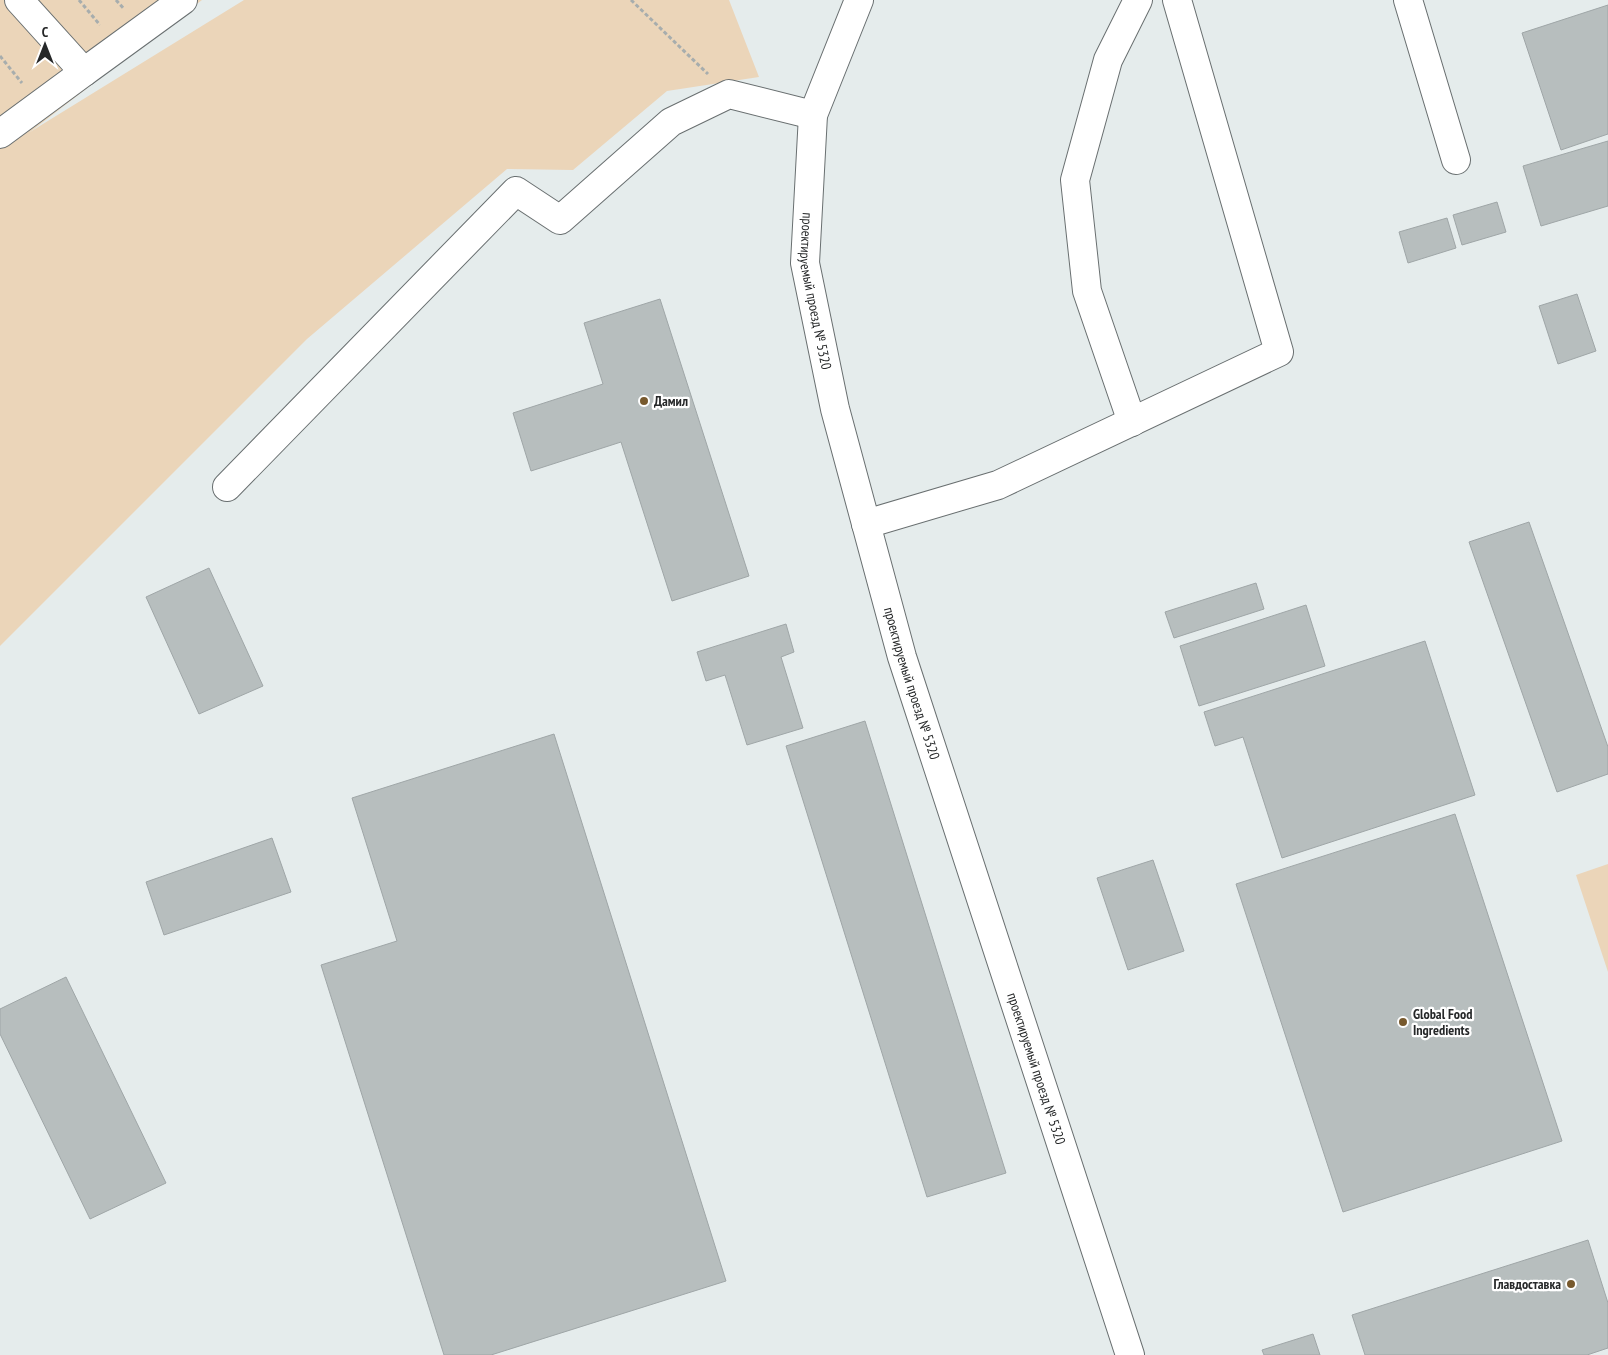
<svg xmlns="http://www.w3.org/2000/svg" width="1608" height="1355" font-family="'PT Sans Narrow',sans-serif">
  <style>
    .green { fill: #ebd5b9 }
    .building { fill: #b7bebe; stroke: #9fa6a7 }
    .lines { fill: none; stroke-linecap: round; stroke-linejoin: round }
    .minor-casing { stroke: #696f70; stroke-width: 30 }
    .path { stroke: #a7adad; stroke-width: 3; stroke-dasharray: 4 2.5; stroke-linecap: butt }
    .minor { stroke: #fff; stroke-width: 28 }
    .poi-dot { fill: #77592d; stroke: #fff; stroke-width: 2 }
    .labels { text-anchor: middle; stroke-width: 4.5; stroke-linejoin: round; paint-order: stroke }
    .street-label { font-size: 14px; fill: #262829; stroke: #fff }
    .poi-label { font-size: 14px; font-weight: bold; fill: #262829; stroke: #fff; text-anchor: start }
  </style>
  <rect width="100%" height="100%" fill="#e5ecec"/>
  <!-- green -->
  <path class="green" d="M0,0h202l-172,132 214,-132h485l30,77 -92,14 -94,79 -66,-1 -200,170 -307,307z
    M1608,864v108l-32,-97z"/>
  <!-- building -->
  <path class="building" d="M1608,5v129l-47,16 -39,-117z
    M1608,141v65l-67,20 -18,-60z
    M1497,202l9,30 -44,13 -9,-30z
    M1447,218l9,30 -48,15 -9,-31z
    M1577,294l19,57 -38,13 -19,-58z
    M660,299l89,277 -77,25 -51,-159 -90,29 -18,-58 90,-29 -19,-61z
    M1529,522l79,225v27l-51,18 -88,-250z
    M209,568l54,118 -64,28 -53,-117z
    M1256,583l8,26 -90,29 -9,-26z
    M1306,605l19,61 -126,40 -19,-60z
    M786,624l8,28 -13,5 22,71 -56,17 -22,-70 -19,6 -9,-29z
    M1425,641l50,154 -193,63 -39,-121 -28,9 -11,-34z
    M865,721l141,452 -79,24 -141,-451z
    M554,734l172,547 -235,74h-47l-123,-390 76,-24 -45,-143z
    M1455,814l107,327 -219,71 -107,-328z
    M272,838l19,54 -127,43 -18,-53z
    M1153,860l31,91 -56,19 -31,-92z
    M66,977l100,206 -76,36 -90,-185v-25z
    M1588,1240l20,63v45l-21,7h-222l-13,-40z
    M1313,1334l7,21h-56l-2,-5z"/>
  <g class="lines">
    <!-- minor casing -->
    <g class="minor-casing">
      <g id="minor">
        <path id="s1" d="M859,0l-46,115 -8,148 30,146 67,248 228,698"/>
        <path d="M1408,0l48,160"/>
        <path d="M84,72l99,-72"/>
        <path d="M0,134l84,-62 -65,-72"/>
        <path d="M1132,422l-45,-131 -12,-111 33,-120 30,-60"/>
        <path d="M227,487l289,-296 44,29 111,-98 58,-28 84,21"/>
        <path d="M866,524l132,-39 281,-133 -102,-352"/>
      </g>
    </g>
    <!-- path -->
    <path class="path" d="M79,0l21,25
      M116,0l8,9
      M631,0l77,74
      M0,56l22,27"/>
    <!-- minor -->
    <use href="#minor" class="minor"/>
  </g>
  <!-- markers -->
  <g class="poi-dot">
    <circle cx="644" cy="401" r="5"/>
    <circle cx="1403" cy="1022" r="5"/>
    <circle cx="1571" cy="1284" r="5"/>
  </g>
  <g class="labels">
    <!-- street labels -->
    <g class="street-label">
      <text dy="5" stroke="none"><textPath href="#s1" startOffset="301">проектируемый проезд № 5320</textPath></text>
      <text dy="5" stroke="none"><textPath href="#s1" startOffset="706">проектируемый проезд № 5320</textPath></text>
      <text dy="5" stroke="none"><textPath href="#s1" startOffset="1111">проектируемый проезд № 5320</textPath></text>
    </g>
    <!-- poi labels -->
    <g class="poi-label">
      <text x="654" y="406">Дамил</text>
      <text x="1413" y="1019">Global Food<tspan x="1413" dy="16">Ingredients</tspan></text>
      <text x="1561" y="1289" text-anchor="end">Главдоставка</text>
    </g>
  </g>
  <!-- north arrow -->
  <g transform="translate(45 45)" stroke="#ffffff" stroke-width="4" paint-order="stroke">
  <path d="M0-4L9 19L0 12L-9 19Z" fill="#262829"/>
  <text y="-8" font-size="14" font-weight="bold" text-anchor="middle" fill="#262829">С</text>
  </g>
</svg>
